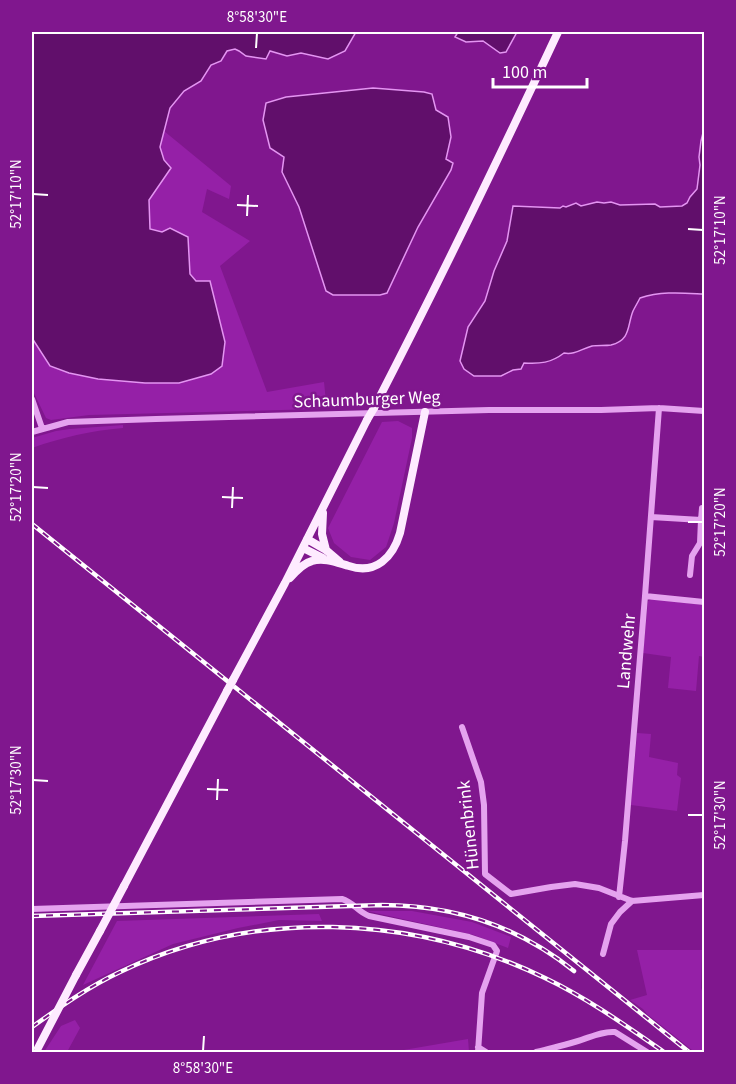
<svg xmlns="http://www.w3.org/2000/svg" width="736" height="1084" font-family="'Source Sans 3',sans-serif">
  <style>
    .green { fill: #9520a7 }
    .water { fill: #610f6b; stroke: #e495f2; stroke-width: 1.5 }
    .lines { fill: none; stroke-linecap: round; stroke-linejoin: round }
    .minor { stroke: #e5a3ef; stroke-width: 6 }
    .major { stroke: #feebff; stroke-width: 8 }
    .rail-casing { stroke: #fff; stroke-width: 4.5 }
    .rail { stroke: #80178e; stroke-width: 2; stroke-dasharray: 7; stroke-linecap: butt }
    .major-bridge { stroke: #feebff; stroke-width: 8 }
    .ticks { fill: none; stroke: #fff; stroke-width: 2 }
    .labels { text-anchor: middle; stroke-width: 5; stroke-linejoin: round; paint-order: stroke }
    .street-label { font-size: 18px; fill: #fff; stroke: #80178e }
    .neatline { fill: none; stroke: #fff; stroke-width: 2 }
    .ticks-label { font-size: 15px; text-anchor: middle; fill: #fff }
  </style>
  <rect width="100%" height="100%" fill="#80178e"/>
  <!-- green -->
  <path class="green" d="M164,131l67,55 -2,13 -22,-10 -5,23 48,29 -30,25 47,126 57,-10 2,20 -7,7 -230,6 -38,5 -5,-2 -14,-29v-51l18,28 19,7 29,6 124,-13 3,-24 -15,-60 -14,-1 -6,-7 -2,-37 -38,-8 -1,-29 22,-32c-12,-14 -11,-20 -7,-37z
    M398,421l14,7v10l-18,85 -8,24 -16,13 -19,-3 -17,-14 -6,-15 54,-106z
    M123,425v3c-33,3 -60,9 -91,20v-10l24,-7 14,-2z
    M652,599l52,6v52l-5,-1 -3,35 -28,-3 3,-31 -28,-4 5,-52z
    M637,733l14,1 -2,23 29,6 -1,12 4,3 -4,33 -46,-6z
    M367,911h45l60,11 39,15 -3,11 -34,-13z
    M319,914l3,7 -43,-1 -41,8 -65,16 -90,41 34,-64z
    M637,950h65l-1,38 3,8v56h-6l-6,-2 -45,-36 -4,-5 -13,-9 17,-5z
    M75,1020l5,8 -13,24h-23l17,-26z
    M468,1039l1,13h-77z"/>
  <!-- water -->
  <path class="water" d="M32,32h324l-11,19 -17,8 -27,-6 -14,3 -17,-5 -4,8 -20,-3 -7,-5 -4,-2 -8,2 -6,10 -10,4 -10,16 -17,10 -14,17 -10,39 4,13 7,8 -22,32 1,29 12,3 8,-4 18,9 2,37 6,7h14l15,61 -3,24 -11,8 -32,9h-34l-47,-4 -29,-6 -19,-7 -18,-28z
    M458,32h59l-11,20 -6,1 -17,-12 -17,1 -11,-5z
    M373,88l51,4 8,2 4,16 12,7 3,20 -5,22 7,4 -2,7 -33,57 -31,66 -7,2h-47l-7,-4 -27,-84 -17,-35 2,-15 -14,-9 -7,-28 3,-17 20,-6z
    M704,129v165c-22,-1 -42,-3 -64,4 -2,4 -5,9 -7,13 -6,15 -2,29 -22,34 -6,1 -13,0 -19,1 -11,3 -17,9 -28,7 -13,10 -24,11 -40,10l-3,6 -8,1 -12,6h-27l-10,-7 -4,-8 8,-34 17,-26 9,-30 13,-30 6,-35 47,2 3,-2 3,1 10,-4 5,3 16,-4 7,1 7,-1 9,3 35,-1 5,3 22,-1 5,-3 3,-6 7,-8 3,-24 -1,-8 2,-16z"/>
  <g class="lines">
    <!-- minor -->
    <path class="minor" d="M32,399l10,29
      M32,432l36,-10 88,-3 333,-9h112l58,-2 45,3
      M651,517l50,3 1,-12h2
      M690,575l2,-19 8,-13 1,-23
      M645,596l59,6
      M462,727l19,55 3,23 1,69 26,20 40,-7 24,-3 24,4 33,13 72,-6
      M619,897l6,-56 20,-245 14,-188
      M32,909l310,-10c11,3 16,13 27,17l100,21 24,8 4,6 -15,42 -4,59
      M603,954l8,-30 9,-12 12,-11
      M478,1047l8,5
      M536,1052c14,-3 28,-7 42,-11 13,-4 24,-10 37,-9l32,20"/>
    <!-- major -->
    <path class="major" d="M374,408c64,-124 125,-250 184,-376
      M323,513l-1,21 4,16
      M307,539l19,11 14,12
      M303,548l20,10
      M290,578c6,-7 14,-15 22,-17 12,-4 26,2 37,5 27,9 44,-9 51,-33l25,-121
      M233,680l52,-97 82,-163
      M124,886l103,-195
      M76,975l24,-44"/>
    <!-- rail casing -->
    <g class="rail-casing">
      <path id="rail" d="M32,524l657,528
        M32,916l350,-11c72,0 136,21 192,66
        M32,1027c28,-20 56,-40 88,-55 133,-64 293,-58 425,6 42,20 80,47 119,74"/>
    </g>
    <!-- rail -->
    <use href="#rail" class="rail"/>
    <!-- major-bridge -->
    <path class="major-bridge" d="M367,420l7,-12
      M227,691l6,-11
      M100,931l24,-45
      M38,1048l38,-73"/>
  </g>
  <!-- ticks -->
  <path class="ticks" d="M256,48l1,-15M33,194l15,1M237,205l21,1M247,216l1,-21M688,229l15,1M33,487l15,1M222,497l21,1M232,508l1,-21M688,522h15M33,780l15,1M207,789l21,1M217,800l1,-21M688,815h15M203,1051l1,-15"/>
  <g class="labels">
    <!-- street labels -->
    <g class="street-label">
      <text transform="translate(367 399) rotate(-2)" y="6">Schaumburger Weg</text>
      <text transform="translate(626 651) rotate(-85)" y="6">Landwehr</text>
      <text transform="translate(468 825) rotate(-96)" y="6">Hünenbrink</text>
    </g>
  </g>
  <!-- border -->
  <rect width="736" height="1084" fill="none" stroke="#80178e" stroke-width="66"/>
  <!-- scale -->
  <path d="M493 78v9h94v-9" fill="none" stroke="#ffffff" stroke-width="3"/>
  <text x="502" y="78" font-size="18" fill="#ffffff" stroke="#80178e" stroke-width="4.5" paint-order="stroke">100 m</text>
  <rect x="33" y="33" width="670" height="1018" class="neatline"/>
  <g class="ticks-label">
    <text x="257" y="22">8°58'30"E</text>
    <text transform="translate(16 194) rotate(-90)" y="5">52°17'10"N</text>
    <text transform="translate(720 230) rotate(-90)" y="5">52°17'10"N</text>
    <text transform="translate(16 487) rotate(-90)" y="5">52°17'20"N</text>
    <text transform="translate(720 522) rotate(-90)" y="5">52°17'20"N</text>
    <text transform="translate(16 780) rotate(-90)" y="5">52°17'30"N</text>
    <text transform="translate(720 815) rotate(-90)" y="5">52°17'30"N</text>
    <text x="203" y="1073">8°58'30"E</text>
  </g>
</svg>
